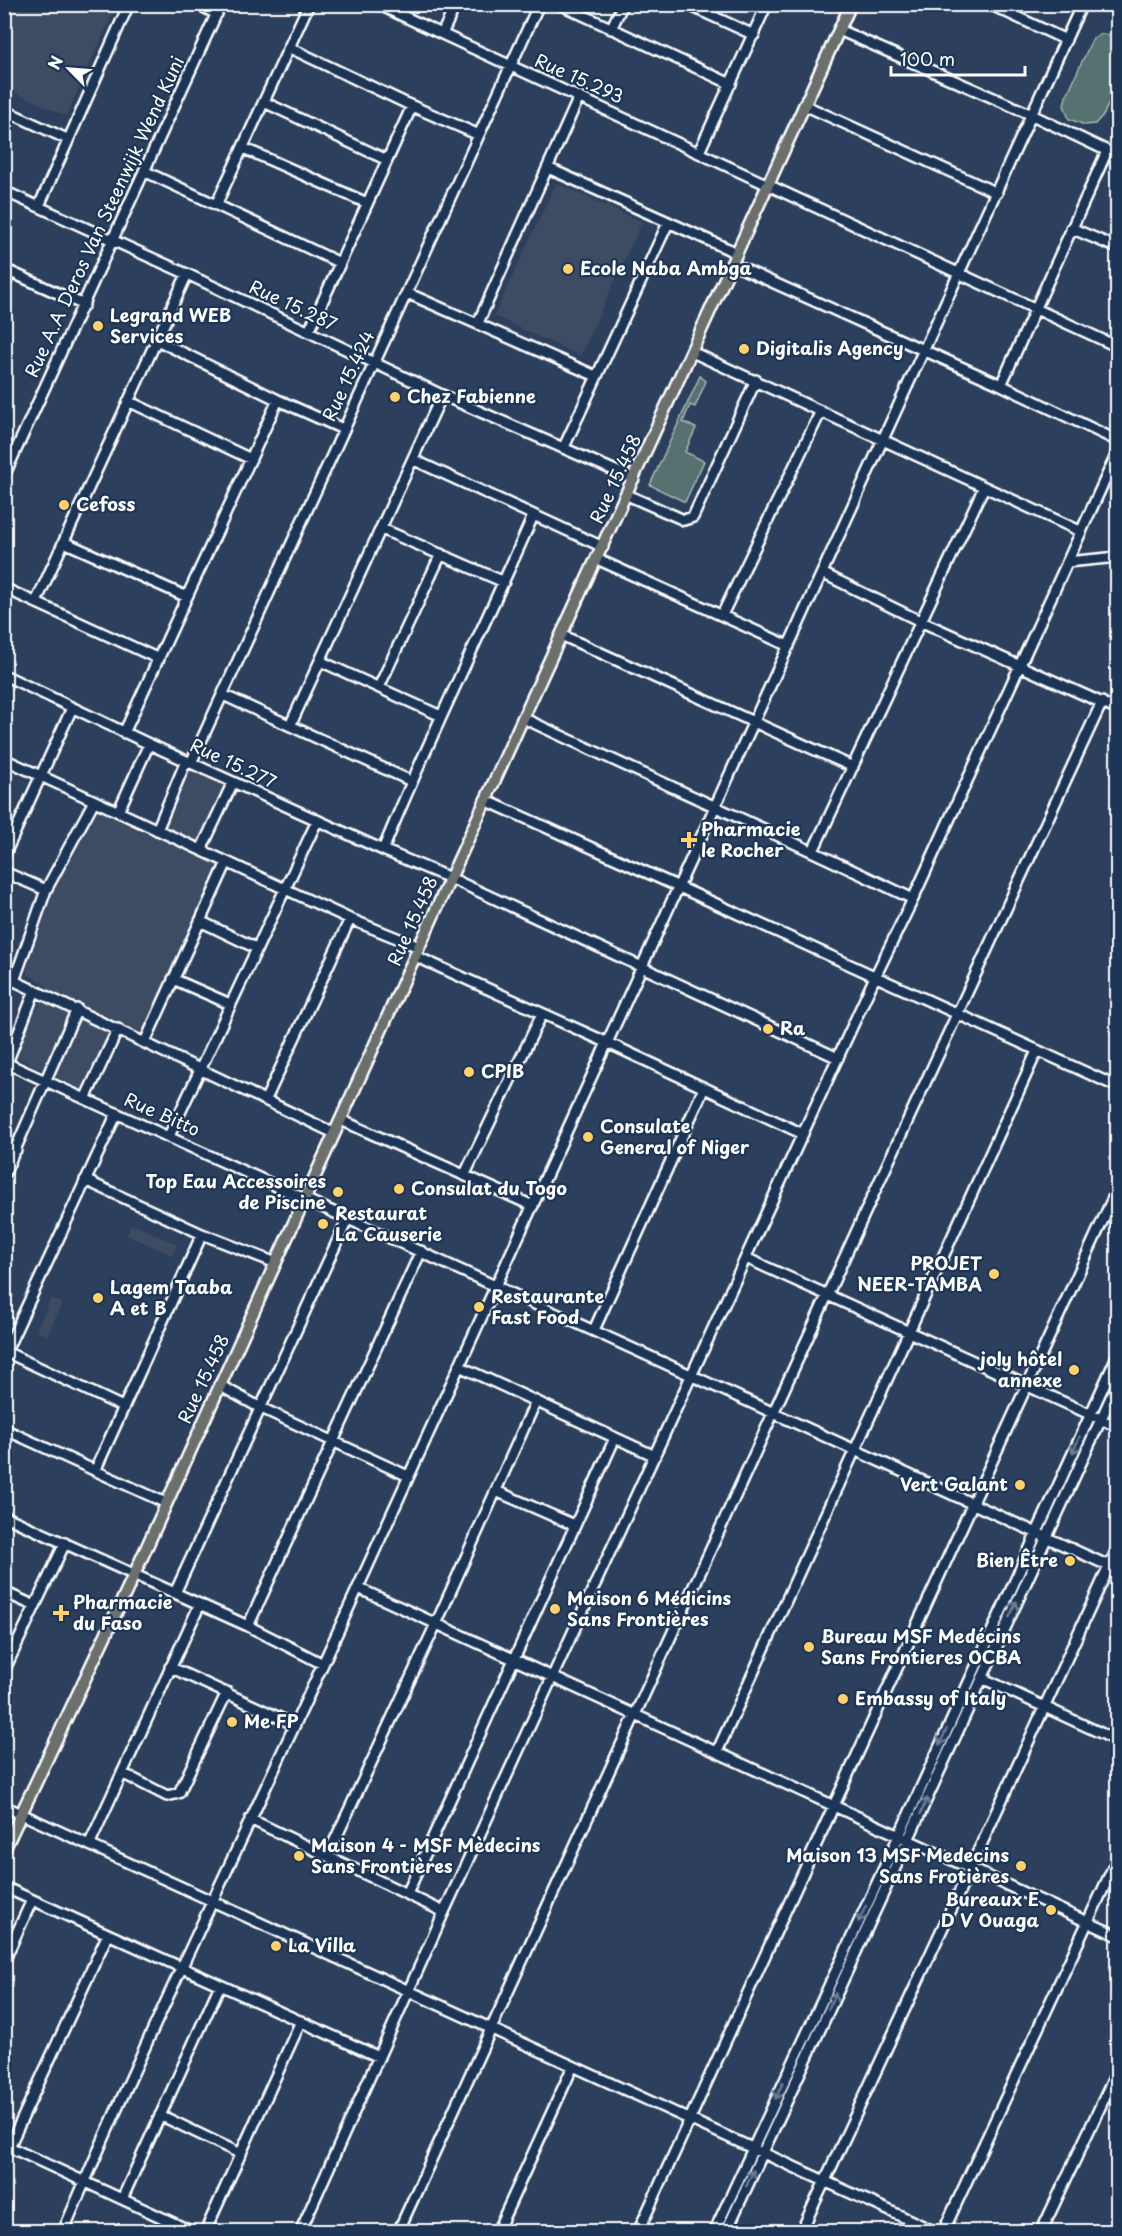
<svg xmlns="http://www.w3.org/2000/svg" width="1122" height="2236" font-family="'Playpen Sans',sans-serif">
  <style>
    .built { fill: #3e4c63 }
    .green { fill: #54716f; stroke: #aab8b7; stroke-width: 1.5 }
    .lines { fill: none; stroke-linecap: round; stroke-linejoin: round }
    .minor-casing { stroke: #fff; stroke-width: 14 }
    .major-casing { stroke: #fff; stroke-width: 15 }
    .minor { stroke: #1d3557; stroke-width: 9 }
    .major { stroke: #6c706d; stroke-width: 10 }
    .oneway { stroke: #6c7c92 }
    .poi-dot { fill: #ffd166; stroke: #1d3557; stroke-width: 2 }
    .labels { text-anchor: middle; stroke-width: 4.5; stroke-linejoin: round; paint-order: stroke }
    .street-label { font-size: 18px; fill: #fff; stroke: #1d3557 }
    .poi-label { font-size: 18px; font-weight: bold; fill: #fff; stroke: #1d3557; text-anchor: start }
  </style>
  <rect width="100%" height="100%" fill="#2c3f5c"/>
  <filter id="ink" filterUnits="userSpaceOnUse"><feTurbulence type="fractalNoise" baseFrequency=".0167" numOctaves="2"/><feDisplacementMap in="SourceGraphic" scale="12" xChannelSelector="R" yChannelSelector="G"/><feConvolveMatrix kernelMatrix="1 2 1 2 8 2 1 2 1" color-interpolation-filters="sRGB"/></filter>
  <g filter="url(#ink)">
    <!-- built -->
    <path class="built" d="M5,4l112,1 -51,111 -61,-28z
      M556,183l86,39 -62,134 -86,-40z
      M189,768l47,21 -32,69 17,8 -76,170 -28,-13 -32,68 -70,-35 32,-70 -21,-13 23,-78 45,-87 63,29z
      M131,1224l46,20 -5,11 -45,-20z
      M51,1298l11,5 -15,33 -11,-5z"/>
    <!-- green -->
    <path class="green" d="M1101,34l16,2v47l-13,31 -9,10 -10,1 -16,-6 -5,-14 2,-8 24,-53 3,-6z
      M700,376l6,5 -11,26 -5,-2 -7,17 13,6 -11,24 19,9 -19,41 -35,-17z"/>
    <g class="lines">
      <!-- minor casing -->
      <g class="minor-casing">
        <path id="minor" d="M197,4l20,10
          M377,4l741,343
          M559,4l172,80
          M686,4l68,31
          M989,4l77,36
          M611,29l12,-25
          M839,30l193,85 86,41
          M442,34l14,-30
          M290,48l122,58 67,29
          M264,102l123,58
          M804,105l193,88
          M4,110l63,29
          M243,148l124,55
          M699,152l68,-148
          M548,168l189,85
          M144,171l196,92
          M4,191l183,83 255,121 192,84
          M216,205l93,-201
          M39,206l90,-202
          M1071,228l47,20
          M732,264l269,121 117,56
          M4,269l80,36
          M4,286l7,-14
          M407,293l189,83
          M478,323l101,-226
          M309,331l103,-225
          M157,340l121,60 65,29
          M692,352l388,179
          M1001,385l106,-234
          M128,401l123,58
          M564,447l104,-224
          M414,460l189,87
          M4,476l217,-472
          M627,495l57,25 9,-3 63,-137
          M382,529l122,53
          M64,542l123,55
          M597,559l192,87
          M1067,562l51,-5
          M822,573l98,48 198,89
          M4,588l155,71
          M36,602l151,-328
          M722,615l99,-204
          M561,635l292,132
          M320,661l121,55
          M4,675l145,69 234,106 67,28 388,180
          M379,687l62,-133
          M223,695l188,86
          M523,718c130,61 261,119 390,181
          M290,726l152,-331
          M124,733l154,-333
          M4,759l346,160 69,28
          M191,763l348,-759
          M485,800l194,87 439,200
          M118,812l31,-68
          M157,830l29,-69
          M201,850l32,-68
          M383,850c46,-113 101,-222 150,-334
          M813,851l171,-364
          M4,856l68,-148
          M4,872l42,18
          M200,921l56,27
          M415,956l193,87 195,91
          M4,976l330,157
          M173,979l57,25
          M14,981l32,-91 48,-89
          M145,1042l82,-180
          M4,1062l1114,508
          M7,1063l28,-73
          M85,1099l33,-70
          M266,1099l84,-180
          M341,1120l192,86
          M169,1136l148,-315
          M4,1145l12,5
          M465,1174l77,-160
          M4,1175l73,-166
          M85,1180l117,54 74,29
          M746,1258l372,169
          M594,1330l110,-242
          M4,1351l119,56
          M6,1351l111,-238
          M459,1366l196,90
          M219,1385l40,22 149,69
          M4,1429l162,74
          M95,1471l107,-237
          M496,1491l78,34
          M4,1516l244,110 75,38
          M358,1588l760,348
          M4,1592l31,14
          M175,1593l173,-375
          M248,1626l173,-375
          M170,1667l125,58
          M4,1671l61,-128
          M982,1678l136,63
          M717,1752l320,-701
          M122,1773l45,23 12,-3 48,-101
          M4,1806l932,426
          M250,1819l194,93
          M89,1845l111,-241
          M328,1855l108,-231 100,-223
          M4,1887l375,170
          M407,1894l208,-456
          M4,1961l28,-61
          M160,2115l81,39
          M5,2145l188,87
          M9,2147l99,-213
          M122,2199l98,-214
          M63,2232c82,-192 173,-379 260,-568l759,-1660
          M205,2232l96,-211
          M300,2232l144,-320 431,-935 38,-78 205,-448
          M398,2232c236,-510 465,-1022 704,-1530
          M497,2232l76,-166
          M638,2232l480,-1045
          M714,2232l185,-396 219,-482
          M726,2232l182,-392 210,-458
          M801,2232l169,-363 148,-322
          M943,2232l175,-375
          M1041,2232l77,-163"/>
      </g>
      <!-- major casing -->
      <g class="major-casing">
        <path id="major" d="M4,1850l130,-275 389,-857 328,-714"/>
      </g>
      <!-- minor -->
      <use href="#minor" class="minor"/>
      <!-- major -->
      <use href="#major" class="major"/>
    </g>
    <!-- one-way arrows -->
    <defs><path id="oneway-shaft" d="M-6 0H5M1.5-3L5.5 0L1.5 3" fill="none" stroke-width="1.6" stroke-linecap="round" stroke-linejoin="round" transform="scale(1.5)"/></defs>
    <g class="oneway">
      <use href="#oneway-shaft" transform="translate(1076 1445) rotate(114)"/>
      <use href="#oneway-shaft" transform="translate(1013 1609) rotate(-65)"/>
      <use href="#oneway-shaft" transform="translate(943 1737) rotate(115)"/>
      <use href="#oneway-shaft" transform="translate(924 1806) rotate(-66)"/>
      <use href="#oneway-shaft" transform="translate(862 1914) rotate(115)"/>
      <use href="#oneway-shaft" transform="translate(832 2001) rotate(-65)"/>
      <use href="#oneway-shaft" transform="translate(779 2091) rotate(115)"/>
      <use href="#oneway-shaft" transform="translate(750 2178) rotate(-66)"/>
    </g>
  </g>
  <!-- markers -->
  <g class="poi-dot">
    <circle cx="568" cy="269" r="6"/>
    <circle cx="98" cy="326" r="6"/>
    <circle cx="744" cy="349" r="6"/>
    <circle cx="395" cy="397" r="6"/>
    <circle cx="64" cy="505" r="6"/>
    <path d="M686 831h6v6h6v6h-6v6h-6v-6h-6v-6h6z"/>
    <circle cx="768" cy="1029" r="6"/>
    <circle cx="469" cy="1072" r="6"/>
    <circle cx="588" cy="1137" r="6"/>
    <circle cx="399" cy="1189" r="6"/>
    <circle cx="338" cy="1192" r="6"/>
    <circle cx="323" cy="1224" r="6"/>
    <circle cx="994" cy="1274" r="6"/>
    <circle cx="98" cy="1298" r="6"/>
    <circle cx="479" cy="1307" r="6"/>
    <circle cx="1074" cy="1370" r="6"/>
    <circle cx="1020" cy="1485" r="6"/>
    <circle cx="1070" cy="1561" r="6"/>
    <circle cx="555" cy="1609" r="6"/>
    <path d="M58 1604h6v6h6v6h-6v6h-6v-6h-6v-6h6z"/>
    <circle cx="809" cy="1647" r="6"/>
    <circle cx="843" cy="1699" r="6"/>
    <circle cx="232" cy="1722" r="6"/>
    <circle cx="299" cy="1856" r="6"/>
    <circle cx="1021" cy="1866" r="6"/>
    <circle cx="1051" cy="1910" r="6"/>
    <circle cx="276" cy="1946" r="6"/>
  </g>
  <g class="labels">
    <!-- street labels -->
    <g class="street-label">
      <text transform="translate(579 79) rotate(24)" y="6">Rue 15.293</text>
      <text transform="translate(105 217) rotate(-65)" y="6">Rue A.A Deros Van Steenwijk Wend Kuni</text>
      <text transform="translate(293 306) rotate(25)" y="6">Rue 15.287</text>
      <text transform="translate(349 376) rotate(-65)" y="6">Rue 15.424</text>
      <text transform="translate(616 479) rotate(-65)" y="6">Rue 15.458</text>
      <text transform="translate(233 764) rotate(25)" y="6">Rue 15.277</text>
      <text transform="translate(413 921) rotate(-66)" y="6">Rue 15.458</text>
      <text transform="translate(162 1115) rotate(24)" y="6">Rue Bitto</text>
      <text transform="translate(204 1379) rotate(-65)" y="6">Rue 15.458</text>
    </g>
    <!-- poi labels -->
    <g class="poi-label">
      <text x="580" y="275">Ecole Naba Ambga</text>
      <text x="110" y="322">Legrand WEB<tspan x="110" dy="21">Services</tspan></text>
      <text x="756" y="355">Digitalis Agency</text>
      <text x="407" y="403">Chez Fabienne</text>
      <text x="76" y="511">Cefoss</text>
      <text x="701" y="836">Pharmacie<tspan x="701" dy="21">le Rocher</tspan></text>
      <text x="780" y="1035">Ra</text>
      <text x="481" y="1078">CPIB</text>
      <text x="600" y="1133">Consulate<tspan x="600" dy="21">General of Niger</tspan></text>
      <text x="326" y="1188" text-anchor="end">Top Eau Accessoires<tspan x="326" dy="21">de Piscine</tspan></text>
      <text x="411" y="1195">Consulat du Togo</text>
      <text x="335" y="1220">Restaurat<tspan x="335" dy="21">La Causerie</tspan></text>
      <text x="982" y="1270" text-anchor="end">PROJET<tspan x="982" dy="21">NEER-TAMBA</tspan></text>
      <text x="110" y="1294">Lagem Taaba<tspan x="110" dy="21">A et B</tspan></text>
      <text x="491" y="1303">Restaurante<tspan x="491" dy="21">Fast Food</tspan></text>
      <text x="1062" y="1366" text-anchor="end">joly hôtel<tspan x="1062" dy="21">annexe</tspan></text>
      <text x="1008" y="1491" text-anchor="end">Vert Galant</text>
      <text x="1058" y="1567" text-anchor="end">Bien Être</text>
      <text x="567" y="1605">Maison 6 Médicins<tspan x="567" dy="21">Sans Frontières</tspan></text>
      <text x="73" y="1609">Pharmacie<tspan x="73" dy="21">du Faso</tspan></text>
      <text x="821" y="1643">Bureau MSF Medécins<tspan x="821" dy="21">Sans Frontieres OCBA</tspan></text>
      <text x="855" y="1705">Embassy of Italy</text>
      <text x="244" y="1728">Me FP</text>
      <text x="311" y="1852">Maison 4 - MSF Mèdecins<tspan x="311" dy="21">Sans Frontières</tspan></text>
      <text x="1009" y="1862" text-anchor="end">Maison 13 MSF Medecins<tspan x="1009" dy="21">Sans Frotières</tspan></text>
      <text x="1039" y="1906" text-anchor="end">Bureaux E<tspan x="1039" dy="21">D V Ouaga</tspan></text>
      <text x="288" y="1952">La Villa</text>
    </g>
  </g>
  <!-- margin -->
  <rect width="1122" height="2236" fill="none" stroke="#1d3557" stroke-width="24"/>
  <rect x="12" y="12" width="1098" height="2212" fill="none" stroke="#fff" stroke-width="2" filter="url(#ink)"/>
  <!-- north arrow -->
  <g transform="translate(69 69) rotate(295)" stroke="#1d3557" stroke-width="4.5" paint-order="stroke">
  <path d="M0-4.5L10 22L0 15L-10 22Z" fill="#ffffff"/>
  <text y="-9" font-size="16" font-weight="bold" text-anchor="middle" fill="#ffffff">N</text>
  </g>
  <!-- scale -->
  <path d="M891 66v9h134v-9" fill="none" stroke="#ffffff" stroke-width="3"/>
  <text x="900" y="66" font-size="18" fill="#ffffff" stroke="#1d3557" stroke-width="4.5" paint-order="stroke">100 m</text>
</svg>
